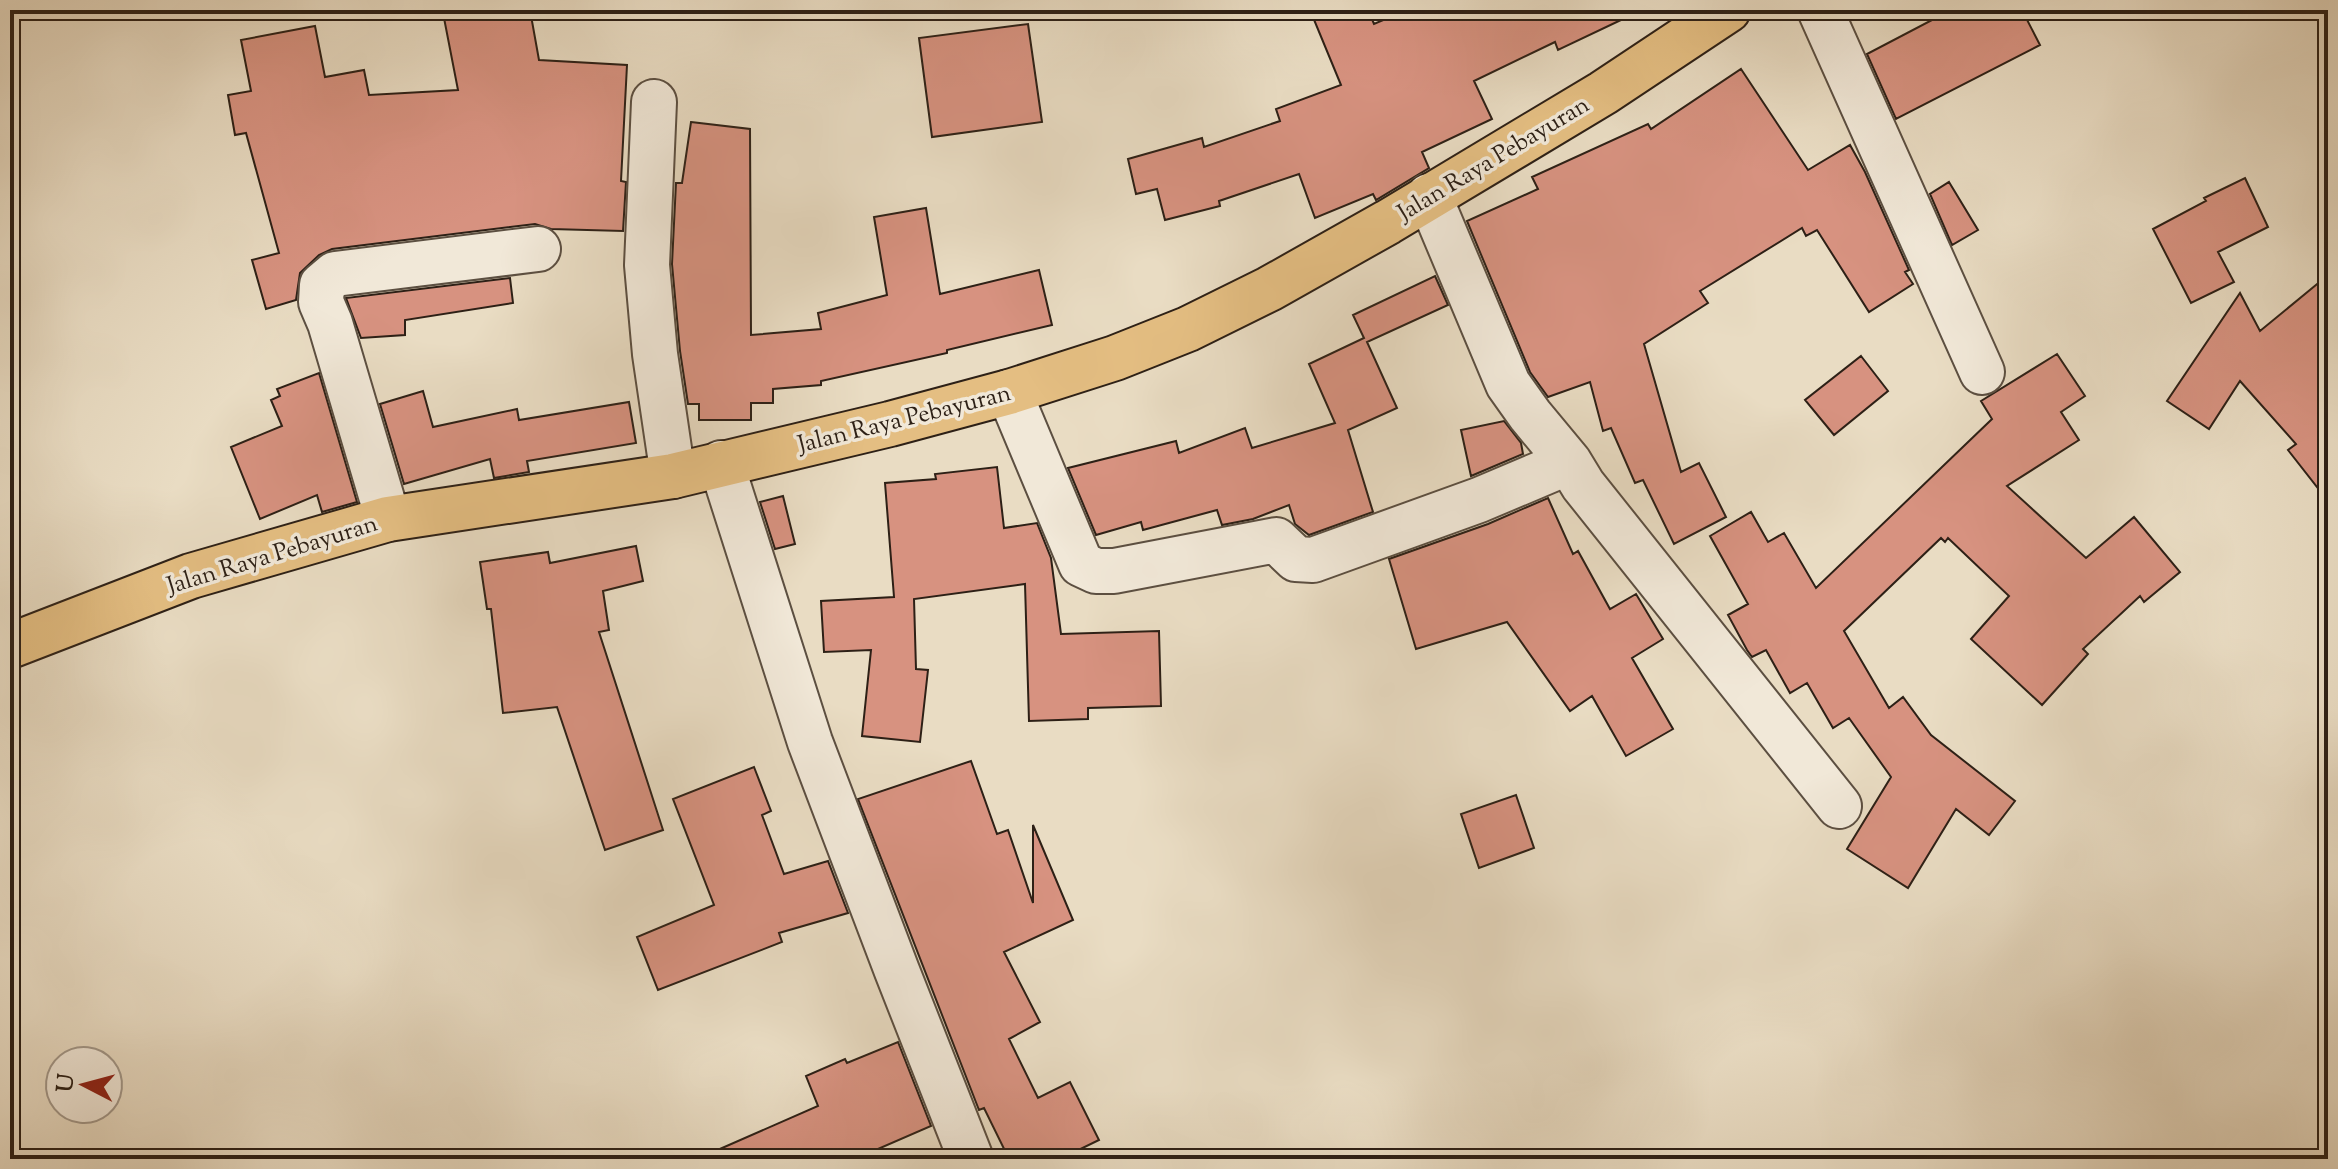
<svg xmlns="http://www.w3.org/2000/svg" width="2338" height="1169" font-family="'Sorts Mill Goudy',serif">
  <style>
    .building { fill: #d79280; stroke: #2d2016; stroke-width: 2 }
    .lines { fill: none; stroke-linecap: round; stroke-linejoin: round }
    .minor-casing { stroke: #5c4f41; stroke-width: 48 }
    .major-casing { stroke: #2d2016; stroke-width: 48 }
    .minor { stroke: #f1e8d8; stroke-width: 44 }
    .major { stroke: #e4be82; stroke-width: 44 }
    .labels { text-anchor: middle; stroke-width: 7; stroke-linejoin: round; paint-order: stroke }
    .street-label { font-size: 24px; fill: #2d2016; stroke: #f1e8d8 }
  </style>
  <rect width="100%" height="100%" fill="#e9dcc3"/>
  <filter id="stains"><feTurbulence type="fractalNoise" baseFrequency=".0025" numOctaves="4"/><feColorMatrix values="0 0 0 0 .2 0 0 0 0 .09 0 0 0 0 .02 0 0 0 .5 -.17"/></filter>
  <radialGradient id="worn" r=".72"><stop offset=".6" stop-color="#630" stop-opacity="0"/><stop offset="1" stop-color="#630" stop-opacity=".3"/></radialGradient>
  <!-- building -->
  <path class="building" d="M484,10h46l9,50 88,5 -6,116 5,1 -3,49 -72,-2 -16,-5 -203,25 -13,6 -19,18 -4,27 -30,9 -14,-49 27,-7 -33,-120 -11,2 -7,-40 23,-4 -10,-51 74,-14 10,51 39,-7 5,25 89,-5 -14,-72z
    M1310,10h58l6,14 33,-14h235l-84,40 -3,-8 -81,39 18,38 -70,33 7,16 -53,32 -3,-6 -58,24 -16,-44 -80,27 1,5 -55,14 -8,-31 -21,5 -8,-35 74,-21 2,9 76,-26 -4,-12 65,-24z
    M1951,10h71l18,35 -144,74 -29,-65z
    M1028,24l14,98 -110,15 -13,-99z
    M1741,69l67,101 42,-25 15,27 44,98 -4,2 8,12 -44,28 -52,-82 -11,6 -4,-8 -102,63 8,12 -64,41 37,128 18,-9 27,54 -52,27 -31,-64 -8,3 -24,-55 -8,3 -13,-49 -42,15 -18,-25 -63,-151 71,-32 -6,-12 116,-53 3,5z
    M691,122l59,7 1,206 70,-6 -3,-16 69,-18 -13,-78 52,-9 14,86 99,-24 13,55 -105,25v3l-126,28v4l-48,4v14h-22v17h-52v-16h-11l-8,-53 -8,-87 4,-81h6z
    M2245,178l23,49 -50,25 16,30 -43,21 -38,-74 53,-28 -2,-3z
    M1949,182l29,48 -26,15 -22,-51z
    M2328,275v226l-40,-51 8,-6 -56,-63 -31,48 -42,-28 73,-108 20,38z
    M1435,276l13,29 -81,37 30,66 -49,22 25,82 -64,23 -14,-11 -6,-19 -36,14 -31,6 -5,-15 -74,20 -2,-8 -45,13 -28,-67 108,-27 3,12 66,-25 7,20 83,-25 -26,-59 55,-26 -11,-23z
    M510,278l3,25 -108,17v15l-44,3 -15,-40z
    M2057,354l28,42 -24,16 18,28 -72,46 79,72 48,-41 46,55 -36,30 -4,-6 -57,53 5,5 -46,51 -71,-66 38,-43 -61,-58 -3,4 -4,-4 -97,93 45,77 14,-11 28,38 84,66 -26,34 -33,-26 -48,79 -61,-39 44,-72 -42,-59 -16,10 -26,-45 -17,10 -24,-43 -14,7 -5,-7 -19,-35 20,-11 -38,-68 41,-24 17,30 16,-9 32,55 176,-169 -11,-18z
    M1861,356l27,35 -54,44 -29,-35z
    M319,373l38,129 -35,10 -5,-17 -57,24 -29,-72 51,-21 -11,-26 9,-4 -3,-7z
    M423,391l10,36 84,-18 2,11 110,-18 7,41 -109,18 2,11 -35,6 -4,-19 -86,25 -24,-80z
    M1504,421l17,22 2,11 -52,22 -10,-46z
    M997,467l7,61 33,-5 14,35 10,76 98,-3 2,75 -73,2v11l-59,2 -4,-137 -111,15 2,70 12,1 -8,72 -58,-6 9,-86 -47,2 -3,-51 73,-4 -9,-114 51,-4 -1,-5z
    M783,496l12,48 -20,5 -15,-47z
    M1548,498l25,56 5,-3 32,58 26,-15 27,45 -31,19 41,71 -47,27 -34,-60 -22,15 -63,-89 -91,27 -27,-90 99,-35z
    M636,546l7,35 -40,10 6,39 -10,2 64,198 -58,20 -48,-143 -54,6 -12,-104h-4l-7,-47 68,-10 2,11z
    M971,761l26,73 11,-4 25,73v-78l40,95 -69,32 36,70 -31,17 29,59 32,-16 29,58 -39,19h-51l-25,-51 -5,2 -121,-311z
    M754,767l17,44 -9,4 22,59 44,-13 20,52 -69,20 3,9 -124,48 -21,-53 77,-32 -41,-106z
    M1516,795l18,53 -55,20 -18,-54z
    M898,1042l33,84 -76,33h-158l121,-53 -12,-30 39,-17 2,4z"/>
  <g class="lines">
    <!-- minor casing -->
    <g class="minor-casing">
      <path id="minor" d="M1820,10l162,362
        M654,102l-7,163 8,89 18,122
        M1429,196l79,188 22,31 39,47 14,23 256,321
        M1009,392l72,172 15,7h18l162,-31 20,19 17,1 166,-60 90,-38
        M721,463l89,279 87,229 74,188
        M388,519l-58,-196 -9,-21 1,-17 13,-11 203,-25"/>
    </g>
    <!-- major casing -->
    <g class="major-casing">
      <path id="major" d="M10,646l181,-70 197,-57 285,-43 217,-52 119,-32 106,-34 73,-29 81,-40 119,-67 215,-129 125,-83"/>
    </g>
    <!-- minor -->
    <use href="#minor" class="minor"/>
    <!-- major -->
    <use href="#major" class="major"/>
  </g>
  <g class="labels">
    <!-- street labels -->
    <g class="street-label">
      <text transform="translate(1493 158) rotate(-31)" y="8">Jalan Raya Pebayuran</text>
      <text transform="translate(904 418) rotate(-14)" y="8">Jalan Raya Pebayuran</text>
      <text transform="translate(272 554) rotate(-17)" y="8">Jalan Raya Pebayuran</text>
    </g>
  </g>
  <!-- margin -->
  <rect width="2338" height="1169" fill="none" stroke="#e9dcc3" stroke-width="40"/>
  <rect x="12" y="12" width="2314" height="1145" fill="none" stroke="#2d2016" stroke-width="4"/>
  <rect x="20" y="20" width="2298" height="1129" fill="none" stroke="#2d2016" stroke-width="2"/>
  <!-- north arrow -->
  <g transform="translate(84 1085) rotate(276)"><circle r="38" fill="#f1e8d8" stroke="#a3988a" stroke-width="2"/>
  <path d="M0-6L14 30L0 20L-14 30Z" fill="#8f2418"/>
  <text y="-12" font-size="22" font-weight="bold" text-anchor="middle" fill="#2d2016">U</text>
  </g>
  <rect width="100%" height="100%" filter="url(#stains)"/>
  <rect width="100%" height="100%" fill="url(#worn)"/>
</svg>
